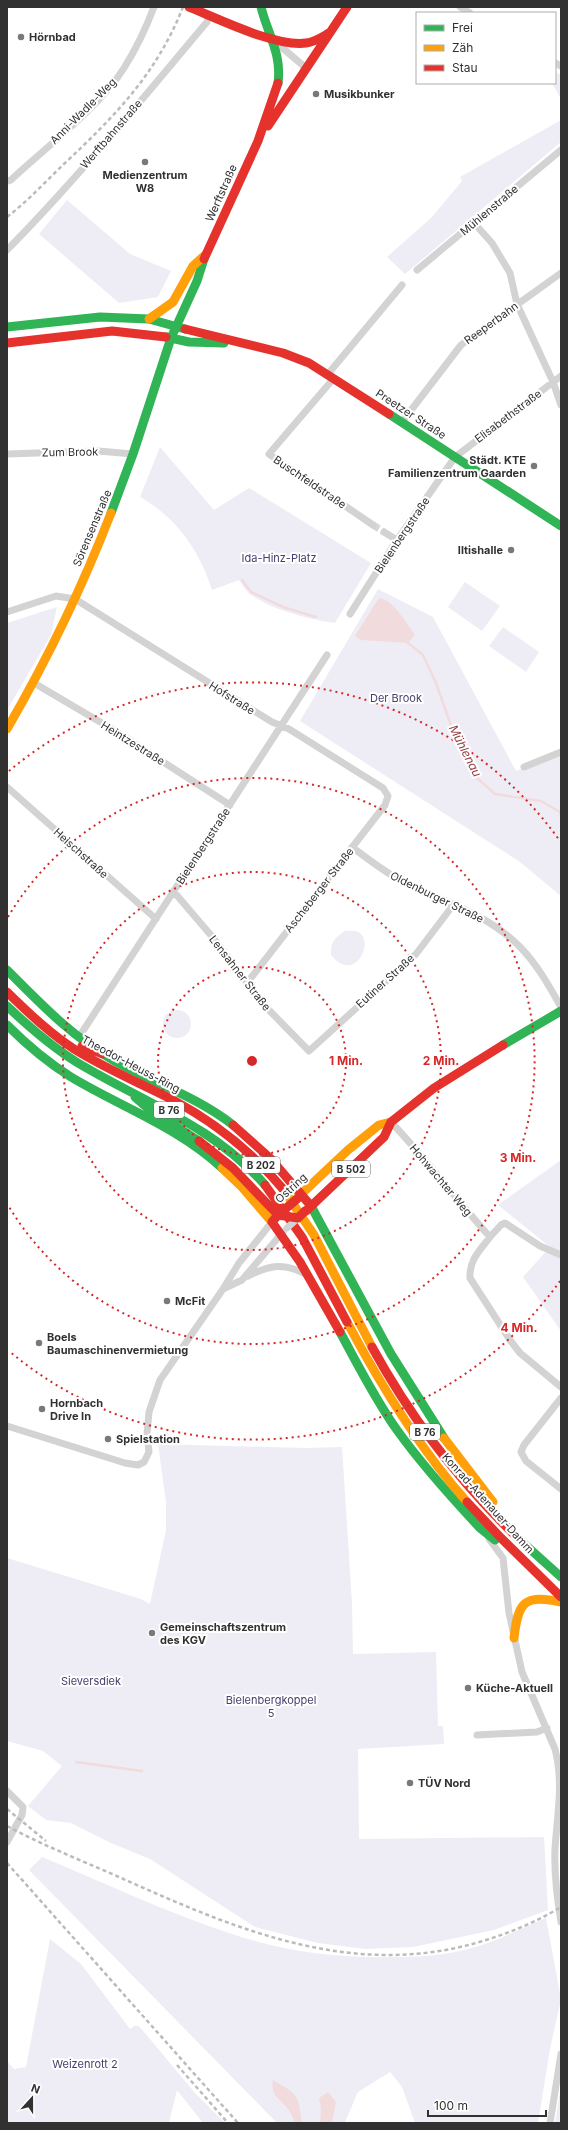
<svg xmlns="http://www.w3.org/2000/svg" width="568" height="2130" font-family="Inter,sans-serif">
  <style>
    .green { fill: #eeedf5 }
    .water { fill: #f2dbdc }
    .lines { fill: none; stroke-linecap: round; stroke-linejoin: round }
    .stream { stroke: #f2dbdc; stroke-width: 2.5 }
    .street-tunnel { stroke: #d6d6d6; stroke-width: 7; stroke-dasharray: 7 3.5; stroke-linecap: butt }
    .street { stroke: #d3d3d3; stroke-width: 7 }
    .fast { stroke: #30b455; stroke-width: 9 }
    .slow { stroke: #ff9f0a; stroke-width: 9 }
    .jam { stroke: #e5322d; stroke-width: 9 }
    .rail { stroke: #bbb; stroke-width: 2.5; stroke-dasharray: 4 3; stroke-linecap: butt }
    .street-bridge { stroke: #d3d3d3; stroke-width: 7 }
    .jam-bridge { stroke: #e5322d; stroke-width: 9 }
    .ring { fill: none; stroke: #d62828; stroke-width: 2; stroke-dasharray: 2 4 }
    .poi-dot { fill: #797979; stroke: #fff; stroke-width: 1.5 }
    .labels { text-anchor: middle; stroke-width: 4; stroke-linejoin: round; paint-order: stroke }
    .shield { fill: #fff; stroke: #6f6f6f; stroke-width: 1 }
    .shield-label { font-size: 10px; font-weight: bold; fill: #313131 }
    .poi-label { font-size: 11px; font-weight: bold; fill: #313131; stroke: #fff; text-anchor: start }
    .street-label { font-size: 11px; fill: #313131; stroke: #fff }
    .park-label { font-size: 11px; fill: #443e6d; stroke: #fff }
    .water-label { font-size: 12px; font-style: italic; fill: #933e40; stroke: #fff }
    .centre { fill: #d62828; stroke: #fff; stroke-width: 2 }
    .ring-label { font-size: 12px; text-anchor: middle; font-weight: bold; fill: #d62828; stroke: #fff; stroke-width: 4; stroke-linejoin: round; paint-order: stroke }
  </style>
  <rect width="100%" height="100%" fill="#fff"/>
  <!-- green -->
  <path class="green" d="M555,72l6,3v24l-9,-16h3z
    M561,120v22l-156,132 -18,-17 45,-40 30,-36 -2,-4z
    M67,200l63,54 41,17 -13,26 -39,6 -80,-69z
    M160,447l54,63 35,-22 122,75 -36,60c-27,-4 -63,-13 -85,-29 -4,-3 -8,-10 -11,-14l-27,10c-12,-39 -36,-73 -72,-93z
    M465,582l35,24 -18,25 -34,-24z
    M378,589l55,28 83,154 45,-16v141l-41,-34 -220,-141z
    M57,607l-6,28 -44,75v-87z
    M503,627l36,25 -13,20 -37,-26z
    M345,931c5,0 11,-1 15,2 14,11 -6,51 -29,22 -1,-12 4,-18 14,-24z
    M163 1024a14 14 0 1 1 28 0a14 14 0 1 1-28 0Z
    M561,1160v171l-38,-54 27,-30 -52,-42z
    M158,1444l148,4 36,-1 10,156 1,51 83,-2 2,74h5l1,18 -86,5 1,90 185,-2 4,73 -54,20 -81,17 -48,2 -47,-6 -63,-16 -105,-68 -39,-16 -40,-20 -25,-3 -18,-14 34,-40 -19,-15 -36,-10v-183l134,41 9,5 16,-74v-28z
    M42,1857c70,29 140,63 213,84 46,13 93,17 141,16 20,0 42,-1 63,-6 30,-6 59,-21 87,-33l15,81 -11,50 -12,74h-123l-13,-36 -12,-15 -32,20 -13,30 1,1h-69l-248,-253z
    M50,1939l31,25 49,65 4,-3h5l56,67 30,30h-22l-26,-33 -8,33h-162v-62l7,8 12,-2z
    M561,2085v38h-6z"/>
  <!-- water -->
  <path class="water" d="M379,598c14,2 26,23 34,34l2,3 -7,8 -47,-3 -6,-4z
    M273,2080c25,15 25,13 29,43h-7c-2,-5 -4,-10 -7,-14 -9,-12 -18,-12 -15,-29z
    M328,2092l8,10 -4,21h-12l1,-15 -2,-10z"/>
  <g class="lines">
    <!-- stream -->
    <path class="stream" d="M242,580l9,12 32,15 33,10
      M408,643l15,12 13,28 17,48 24,47 18,16 46,7 19,11 1,3
      M76,1762l66,9"/>
    <!-- street-tunnel -->
    <path class="street-tunnel" d="M373,525l11,7"/>
    <!-- street -->
    <path class="street" d="M460,7l10,6
      M272,39l34,29
      M555,63l6,3
      M7,181l4,-1c35,-33 88,-72 113,-112 12,-19 22,-40 30,-61
      M474,223l18,20 18,30 7,31 36,78 8,23
      M7,250c71,-72 135,-151 200,-228l2,-7
      M417,270l144,-120
      M328,374l74,-89
      M334,378l-65,76 104,71
      M402,422l59,-77 100,-72
      M7,454l91,-3 35,3
      M384,532l13,8
      M7,612l49,-16 19,3 197,123 17,7 94,59 5,8 -3,9 -138,178
      M350,614l47,-74 58,-83 106,-81
      M34,683l78,46 118,76
      M524,767l37,-15
      M7,787l149,132
      M352,847c16,12 31,24 48,33 41,21 87,33 120,67 17,17 29,39 41,60
      M174,892l41,48 50,66 44,45 107,-97 38,-50
      M79,1037l248,-382
      M391,1122c35,37 65,77 99,115 -10,13 -21,23 -20,41l40,62 10,13 41,34
      M490,1237l11,-12 4,-2 35,23 21,9
      M248,1276c22,-11 36,-14 59,-1
      M223,1289l19,-9 41,-48
      M561,1398l-37,47 -3,7 5,9 35,28
      M7,1426l118,37 13,2 6,-3 5,-10 -2,-18 2,-22 11,-32 63,-91 16,-26 33,-41
      M489,1539l14,19 6,55 13,59 33,77c9,35 2,66 0,100 -1,25 2,49 6,73
      M477,1735l60,-3 10,-4
      M7,1791l16,16 -1,8 -15,27
      M550,2123l11,-69"/>
    <!-- fast -->
    <path class="fast" d="M261,7c7,28 21,47 17,76
      M7,327l93,-10 49,2 36,10
      M166,337l23,5 35,1
      M389,414l172,112
      M111,513l22,-59 38,-116 26,-57 7,-22
      M7,970c33,33 65,67 106,90 40,23 83,36 120,65
      M7,1006c22,21 45,41 71,57 65,39 136,63 187,122
      M7,1025c20,20 40,37 64,52 50,30 107,50 151,91
      M503,1045l58,-34
      M135,1097l15,13 49,31
      M311,1206l80,148 53,84
      M340,1332c18,33 35,67 57,98 25,35 54,67 83,98
      M480,1528l15,12
      M521,1541l40,36"/>
    <!-- slow -->
    <path class="slow" d="M149,319l24,-17 20,-36 11,-10
      M7,729c40,-69 75,-141 104,-216
      M222,1168l20,19 30,35
      M283,1189l31,46 58,112
      M297,1198l51,-48 31,-25 12,-3
      M347,1322c34,64 72,126 120,180
      M444,1438l49,64
      M514,1638c4,-36 10,-44 47,-36"/>
    <!-- jam -->
    <path class="jam" d="M189,7c30,12 86,40 117,36 9,-1 16,-6 23,-10
      M268,126l79,-119
      M204,259l54,-118 20,-58
      M185,329l98,24 26,10 80,51
      M7,343l105,-12 54,6
      M7,992c21,20 42,41 67,57 32,20 66,34 99,51 43,23 79,52 110,89
      M82,1046l21,8
      M233,1125l37,33 41,48
      M199,1141l34,27 45,47 -6,7 28,40 40,70
      M265,1185l37,52 45,85
      M306,1211l78,-74 7,-15 43,-34 69,-43
      M372,1347c40,73 89,137 149,194
      M467,1502l34,36 60,59"/>
    <!-- rail -->
    <path class="rail" d="M7,217c21,-16 39,-36 58,-54 51,-48 92,-90 118,-156
      M7,1809l39,32
      M7,1826c39,21 81,37 121,55 116,52 231,99 358,59 26,-8 52,-19 75,-33
      M7,1863l231,260
      M177,2065l51,58"/>
    <!-- street-bridge -->
    <path class="street-bridge" d="M287,1228l11,-10"/>
    <!-- jam-bridge -->
    <path class="jam-bridge" d="M278,1215l20,3 7,-7
      M278,1215l19,-16"/>
  </g>
  <!-- distance rings -->
  <g class="ring">
    <circle cx="252" cy="1061" r="94"/>
    <circle cx="252" cy="1061" r="189"/>
    <path d="M8 917A283 283 0 1 1 8 1205"/>
    <path d="M560 1281A378 378 0 0 1 9 1351M9 771A378 378 0 0 1 560 841"/>
  </g>
  <!-- markers -->
  <g class="poi-dot">
    <circle cx="21" cy="37" r="4"/>
    <circle cx="316" cy="94" r="4"/>
    <circle cx="145" cy="162" r="4"/>
    <circle cx="534" cy="466" r="4"/>
    <circle cx="511" cy="550" r="4"/>
    <circle cx="167" cy="1301" r="4"/>
    <circle cx="39" cy="1343" r="4"/>
    <circle cx="42" cy="1409" r="4"/>
    <circle cx="108" cy="1439" r="4"/>
    <circle cx="152" cy="1633" r="4"/>
    <circle cx="468" cy="1688" r="4"/>
    <circle cx="410" cy="1783" r="4"/>
  </g>
  <g class="labels">
    <!-- shield labels -->
    <g class="shield">
      <rect x="154" y="1102" width="30" height="16" rx="3"/>
      <rect x="242" y="1157" width="38" height="16" rx="3"/>
      <rect x="332" y="1161" width="38" height="16" rx="3"/>
      <rect x="410" y="1424" width="30" height="16" rx="3"/>
    </g>
    <g class="shield-label">
      <text x="169" y="1114">B 76</text>
      <text x="261" y="1169">B 202</text>
      <text x="351" y="1173">B 502</text>
      <text x="425" y="1436">B 76</text>
    </g>
    <!-- poi labels -->
    <g class="poi-label">
      <text x="29" y="41">Hörnbad</text>
      <text x="324" y="98">Musikbunker</text>
      <text x="145" y="179" text-anchor="middle">Medienzentrum<tspan x="145" dy="13">W8</tspan></text>
      <text x="526" y="464" text-anchor="end">Städt. KTE<tspan x="526" dy="13">Familienzentrum Gaarden</tspan></text>
      <text x="503" y="554" text-anchor="end">Iltishalle</text>
      <text x="175" y="1305">McFit</text>
      <text x="47" y="1341">Boels<tspan x="47" dy="13">Baumaschinenvermietung</tspan></text>
      <text x="50" y="1407">Hornbach<tspan x="50" dy="13">Drive In</tspan></text>
      <text x="116" y="1443">Spielstation</text>
      <text x="160" y="1631">Gemeinschaftszentrum<tspan x="160" dy="13">des KGV</tspan></text>
      <text x="476" y="1692">Küche-Aktuell</text>
      <text x="418" y="1787">TÜV Nord</text>
    </g>
    <!-- street labels -->
    <g class="street-label">
      <text transform="translate(83 111) rotate(-45)" y="4">Anni-Wadle-Weg</text>
      <text transform="translate(111 134) rotate(-49)" y="4">Werftbahnstraße</text>
      <text transform="translate(221 193) rotate(-66)" y="4">Werftstraße</text>
      <text transform="translate(489 210) rotate(-40)" y="4">Mühlenstraße</text>
      <text transform="translate(491 323) rotate(-36)" y="4">Reeperbahn</text>
      <text transform="translate(411 414) rotate(33)" y="4">Preetzer Straße</text>
      <text transform="translate(508 416) rotate(-37)" y="4">Elisabethstraße</text>
      <text transform="translate(70 452) rotate(-1)" y="4">Zum Brook</text>
      <text transform="translate(310 482) rotate(34)" y="4">Buschfeldstraße</text>
      <text transform="translate(92 528) rotate(-67)" y="4">Sörensenstraße</text>
      <text transform="translate(402 535) rotate(-56)" y="4">Bielenbergstraße</text>
      <text transform="translate(232 698) rotate(32)" y="4">Hofstraße</text>
      <text transform="translate(133 743) rotate(32)" y="4">Heintzestraße</text>
      <text transform="translate(203 846) rotate(-57)" y="4">Bielenbergstraße</text>
      <text transform="translate(81 853) rotate(42)" y="4">Heischstraße</text>
      <text transform="translate(319 890) rotate(-52)" y="4">Ascheberger Straße</text>
      <text transform="translate(437 897) rotate(26)" y="4">Oldenburger Straße</text>
      <text transform="translate(240 973) rotate(52)" y="4">Lensahner Straße</text>
      <text transform="translate(385 981) rotate(-42)" y="4">Eutiner Straße</text>
      <text transform="translate(131 1064) rotate(28)" y="4">Theodor-Heuss-Ring</text>
      <text transform="translate(441 1180) rotate(50)" y="4">Hohwachter Weg</text>
      <text transform="translate(291 1188) rotate(-42)" y="4">Ostring</text>
      <text transform="translate(488 1503) rotate(48)" y="4">Konrad-Adenauer-Damm</text>
    </g>
    <!-- park labels -->
    <g class="park-label">
      <text x="279" y="562">Ida-Hinz-Platz</text>
      <text x="396" y="702">Der Brook</text>
      <text x="91" y="1685">Sieversdiek</text>
      <text x="271" y="1704">Bielenbergkoppel<tspan x="271" dy="13">5</tspan></text>
      <text x="85" y="2068">Weizenrott 2</text>
    </g>
    <!-- water labels -->
    <g class="water-label">
      <text transform="translate(465 751) rotate(63)" y="4">Mühlenau</text>
    </g>
  </g>
  <circle cx="252" cy="1061" r="6" class="centre"/>
  <g class="ring-label">
    <text x="346" y="1065">1 Min.</text>
    <text x="441" y="1065">2 Min.</text>
    <text x="518" y="1162">3 Min.</text>
    <text x="519" y="1332">4 Min.</text>
  </g>
  <!-- border -->
  <rect width="568" height="2130" fill="none" stroke="#313131" stroke-width="16"/>
  <!-- legend -->
  <rect x="416" y="12" width="140" height="72" fill="#ffffff" stroke="#adadad"/>
  <rect x="424" y="25" width="20" height="6" fill="#30b455" stroke="#adadad"/>
  <text x="452" y="32" font-size="12" fill="#313131">Frei</text>
  <rect x="424" y="45" width="20" height="6" fill="#ff9f0a" stroke="#adadad"/>
  <text x="452" y="52" font-size="12" fill="#313131">Zäh</text>
  <rect x="424" y="65" width="20" height="6" fill="#e5322d" stroke="#adadad"/>
  <text x="452" y="72" font-size="12" fill="#313131">Stau</text>
  <!-- north arrow -->
  <g transform="translate(32 2098) rotate(21)" stroke="#ffffff" stroke-width="3" paint-order="stroke">
  <path d="M0-3L7 15L0 10L-7 15Z" fill="#313131"/>
  <text y="-6" font-size="11" font-weight="bold" text-anchor="middle" fill="#313131">N</text>
  </g>
  <!-- scale -->
  <path d="M428 2110v6h118v-6" fill="none" stroke="#313131" stroke-width="2"/>
  <text x="434" y="2110" font-size="12" fill="#313131" stroke="#ffffff" stroke-width="3" paint-order="stroke">100 m</text>
</svg>
